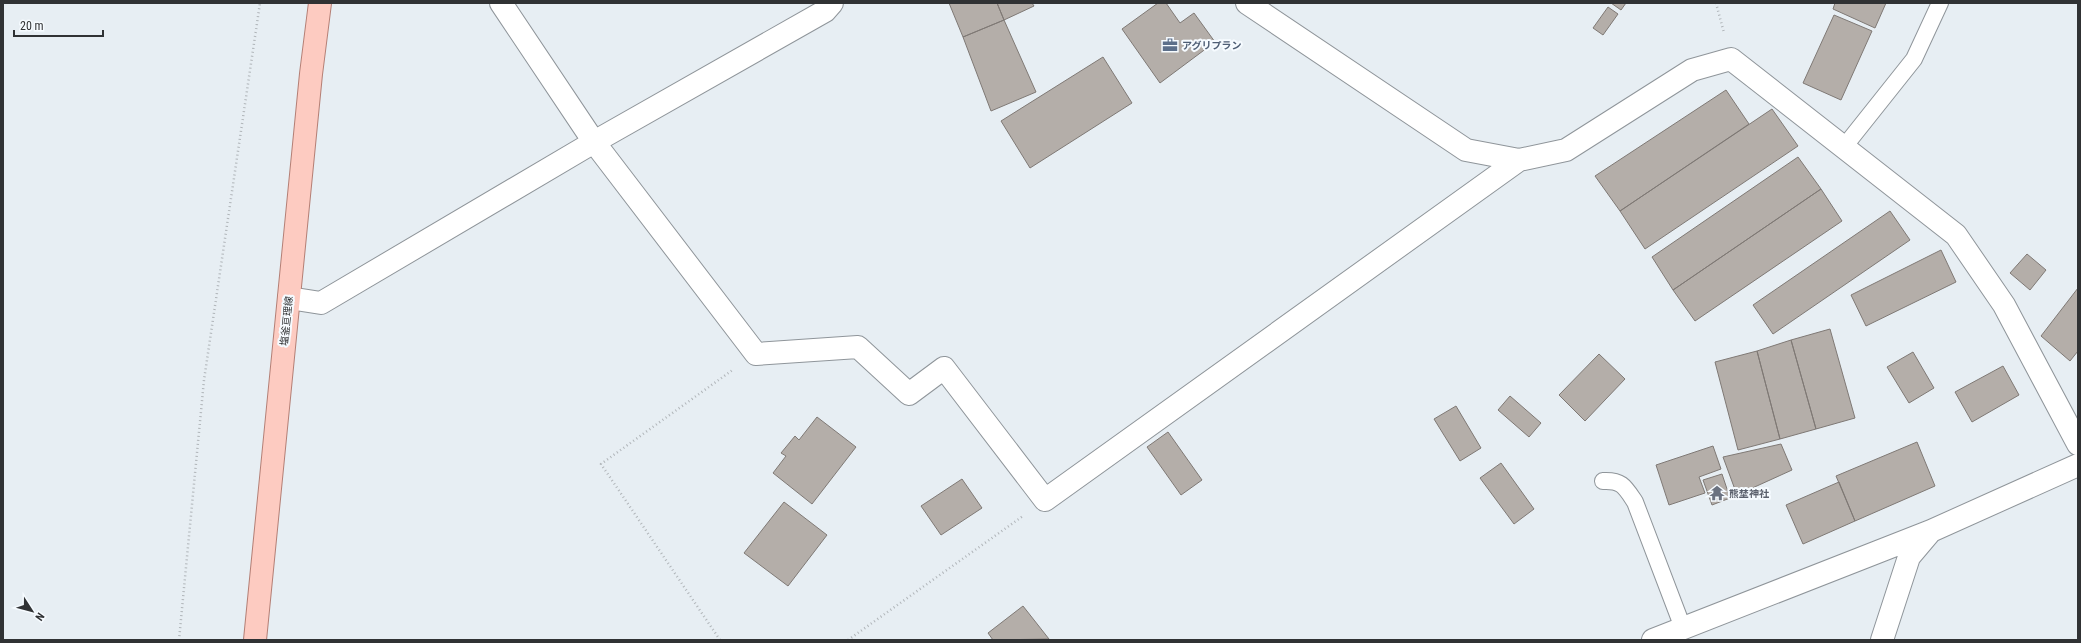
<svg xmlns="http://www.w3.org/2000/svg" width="2081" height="643" font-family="'Roboto Condensed','Noto Sans JP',sans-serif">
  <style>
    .building { fill: #b4aea9; stroke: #7f7975 }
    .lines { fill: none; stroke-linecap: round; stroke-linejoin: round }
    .lane-casing { stroke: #8f959a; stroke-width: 18 }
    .street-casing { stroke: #8f959a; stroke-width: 24 }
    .primary-casing { stroke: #b47f75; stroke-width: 24 }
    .path { stroke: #b0b5b9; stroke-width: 2.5; stroke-dasharray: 1 3; stroke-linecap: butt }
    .lane { stroke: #fff; stroke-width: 16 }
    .street { stroke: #fff; stroke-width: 22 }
    .primary { stroke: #fdcbc1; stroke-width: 22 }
    .labels { text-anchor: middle; stroke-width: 4; stroke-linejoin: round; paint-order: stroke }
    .service-label { font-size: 10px; font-weight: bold; fill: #4e5e75; stroke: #f6fbff; text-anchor: start }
    .street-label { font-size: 10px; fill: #303234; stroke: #f6fbff }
    .worship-label { font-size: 10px; font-weight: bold; fill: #5b616d; stroke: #f6fbff; text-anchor: start }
  </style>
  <rect width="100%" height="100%" fill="#e7eef3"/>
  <!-- building -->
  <path class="building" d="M949,3h48l7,17 -41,17z
    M997,3h35l2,3 -30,14z
    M1158,3h8l14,20 14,-10 21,29 -55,41 -38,-54z
    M1611,3h15l-5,7z
    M1835,3h51l-11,25 -42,-19z
    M1608,7l10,7 -15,21 -10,-7z
    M1834,15l38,16 -31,69 -38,-17z
    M1004,20l32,72 -45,19 -28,-74z
    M1103,57l29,46 -102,65 -29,-47z
    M1726,90l23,34 -129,87 -25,-35z
    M1772,109l26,37 -153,103 -25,-38z
    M1798,157l23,32 -148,101 -21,-33z
    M1821,189l21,32 -147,100 -22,-31z
    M1890,211l20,29 -137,94 -20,-29z
    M1941,250l15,32 -90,44 -15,-31z
    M2027,254l19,16 -16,20 -20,-17z
    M2078,288v63l-8,10 -29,-25z
    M1830,329l25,89 -39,11 -25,-89z
    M1791,340l25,89 -36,10 -23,-88z
    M1757,351l23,88 -42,11 -23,-88z
    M1913,352l21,36 -25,15 -22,-36z
    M1599,354l26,25 -40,42 -26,-26z
    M2003,366l16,29 -47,27 -17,-30z
    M1510,396l31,27 -12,14 -31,-27z
    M1456,406l25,42 -21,13 -26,-42z
    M817,417l39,30 -44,57 -39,-31 13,-17 -5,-3 14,-17 4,4z
    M1168,432l34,48 -21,15 -34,-48z
    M1917,442l18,44 -80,35 -19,-45z
    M1781,444l11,26 -55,25 -14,-38z
    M1713,446l8,23 -22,8 6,16 -36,12 -13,-40z
    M1501,463l33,46 -20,15 -34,-46z
    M1722,474l8,24 -18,7 -9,-25z
    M962,479l20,29 -41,27 -20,-29z
    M1839,482l16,39 -52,23 -17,-39z
    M784,502l43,33 -39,51 -44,-33z
    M1023,606l26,33 -56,1 -5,-7z"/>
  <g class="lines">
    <!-- lane casing -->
    <g class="lane-casing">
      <path id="lane" d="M1844,147l70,-88 26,-56
        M1603,481c19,-1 22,6 32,21l48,126"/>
    </g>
    <!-- street casing -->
    <g class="street-casing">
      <path id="street" d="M501,3l93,139 162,212 102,-7 51,47 35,-26 101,132 474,-340
        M1247,3l219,147 53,10 47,-10 126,-80 39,-11 225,176 48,70 74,139
        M289,298l32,5 273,-161 231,-131 7,-8
        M1653,640l278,-109
        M1882,640l27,-83 22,-26 147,-66"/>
    </g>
    <!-- primary casing -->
    <g class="primary-casing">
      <path id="primary" d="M255,640l56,-566 9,-71"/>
    </g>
    <!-- path -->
    <path class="path" d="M1716,3l8,30
      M179,640l25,-260 56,-377
      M720,640l-119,-176 133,-95
      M848,640l175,-124"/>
    <!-- lane -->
    <use href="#lane" class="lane"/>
    <!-- street -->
    <use href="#street" class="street"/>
    <!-- primary -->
    <use href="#primary" class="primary"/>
  </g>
  <!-- icons -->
  <defs>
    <g id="office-bare" transform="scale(1.2)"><path d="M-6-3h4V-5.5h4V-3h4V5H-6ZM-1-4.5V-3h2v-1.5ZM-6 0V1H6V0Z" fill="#5c6f8a" stroke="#f6fbff" stroke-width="2.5" paint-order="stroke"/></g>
    <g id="temple-bare" transform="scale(1.2)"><path d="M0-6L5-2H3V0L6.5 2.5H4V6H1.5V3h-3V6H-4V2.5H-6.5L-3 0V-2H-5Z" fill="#6b7280" stroke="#f6fbff" stroke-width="2.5" paint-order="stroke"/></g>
  </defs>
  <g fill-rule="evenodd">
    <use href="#office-bare" x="1170" y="45"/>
    <use href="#temple-bare" x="1717" y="493"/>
  </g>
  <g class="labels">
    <!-- service labels -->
    <g class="service-label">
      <text x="1182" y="49">アグリプラン</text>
    </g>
    <!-- street labels -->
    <g class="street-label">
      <text transform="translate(286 321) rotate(-84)" y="4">塩釜亘理線</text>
    </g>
    <!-- worship labels -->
    <g class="worship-label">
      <text x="1729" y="497">熊埜神社</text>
    </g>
  </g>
  <!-- border -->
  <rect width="2081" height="643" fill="none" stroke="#303234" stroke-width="8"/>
  <!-- north arrow -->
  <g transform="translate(32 611) rotate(126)" stroke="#f6fbff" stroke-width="3" paint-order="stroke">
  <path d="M0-3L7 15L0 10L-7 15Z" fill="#303234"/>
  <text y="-6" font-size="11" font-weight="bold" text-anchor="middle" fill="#303234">N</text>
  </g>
  <!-- scale -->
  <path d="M14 30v6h89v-6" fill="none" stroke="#303234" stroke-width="2"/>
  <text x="20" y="30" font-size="12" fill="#303234" stroke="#f6fbff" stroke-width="3" paint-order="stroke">20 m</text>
</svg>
